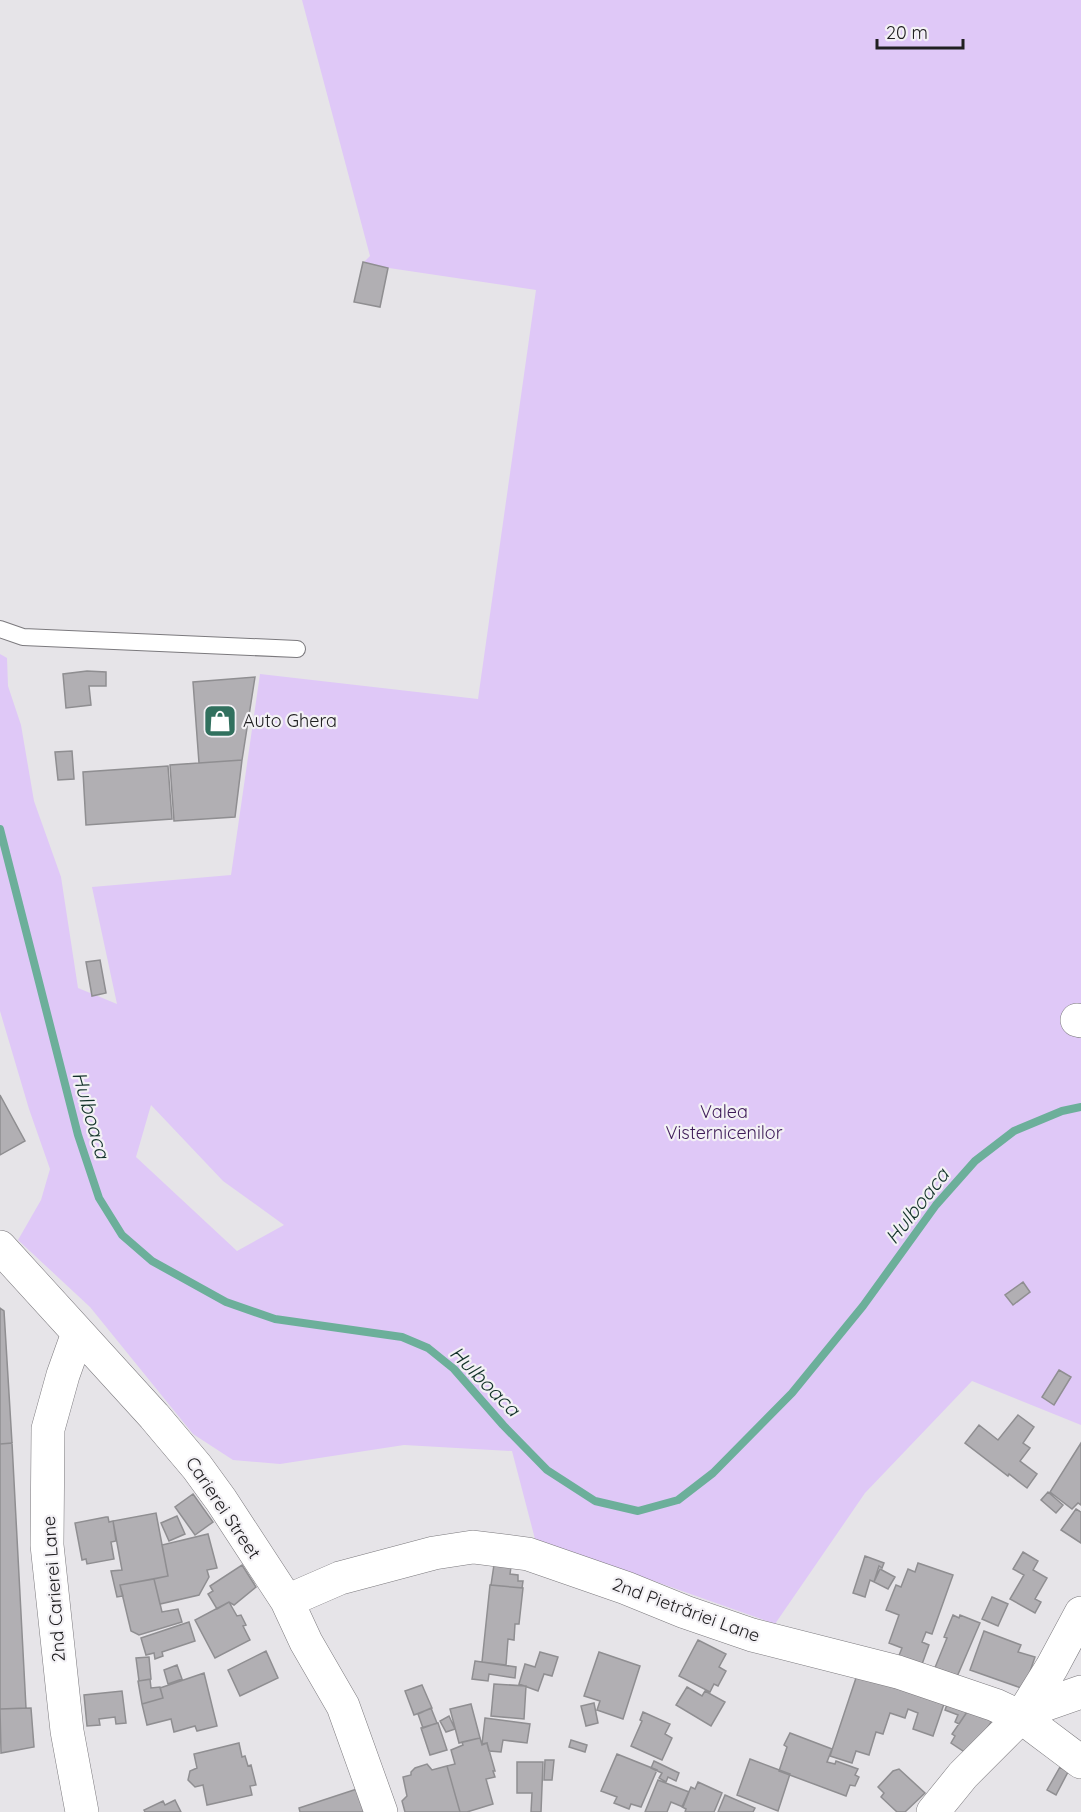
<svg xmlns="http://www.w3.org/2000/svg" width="1081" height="1812" font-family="Quicksand,sans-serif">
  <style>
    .green { fill: #dfc8f7; fill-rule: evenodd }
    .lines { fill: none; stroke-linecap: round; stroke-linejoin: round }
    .stream { stroke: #6caf9a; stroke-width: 8 }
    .building { fill: #b1afb3; stroke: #8f8e91; stroke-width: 1.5 }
    .lane-casing { stroke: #7b797d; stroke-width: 18 }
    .street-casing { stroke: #7b797d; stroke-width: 34 }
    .lane { stroke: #fff; stroke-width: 16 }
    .street { stroke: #fff; stroke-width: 33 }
    .labels { text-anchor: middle; stroke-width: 4.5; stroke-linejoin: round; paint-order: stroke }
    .poi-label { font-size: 18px; fill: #212022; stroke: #f3f1f5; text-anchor: start }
    .park-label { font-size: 18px; fill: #3d1b57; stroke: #f3f1f5 }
    .street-label { font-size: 18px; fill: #212022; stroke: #f3f1f5 }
    .water-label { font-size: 20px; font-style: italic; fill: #123229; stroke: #f3f1f5 }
  </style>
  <rect width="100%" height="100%" fill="#e6e4e8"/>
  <!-- green -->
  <path class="green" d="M302,0h779v1425l-109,-44 -107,112 -90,131 -240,-85 -23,-88 -108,-6 -124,19 -47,-4 -40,-26 -103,-127 -72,-67 23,-40 9,-31 -21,-60 -29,-98v-357l7,4 1,28 13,39 13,76 27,76 17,111 39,16 -25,-117 139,-12 29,-201 218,25 58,-409 -174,-26 8,-8zM151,1105l72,76 61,44 -47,26 -101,-94z"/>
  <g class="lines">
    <!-- stream -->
    <path class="stream" d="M0,829l78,306 21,63 23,37 30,26 74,41 49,17 127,18 26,11 26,21 49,56 44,45 48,31 43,10 40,-11 35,-27 79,-80 71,-87 73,-101 39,-44 39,-30 48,-20 19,-4"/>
  </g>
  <!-- building -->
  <path class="building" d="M363,262l25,6 -8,39 -26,-5z
    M87,671l19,1v14h-17l2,19 -25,3 -3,-34z
    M255,677l-13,83 -43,3 -6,-81z
    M72,751l2,28 -16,1 -3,-28z
    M242,760l-7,57 -61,4 -4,-56z
    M168,766l4,53 -86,6 -3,-53z
    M100,960l6,33 -14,3 -6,-34z
    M0,1095l25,46 -25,14z
    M1023,1282l7,10 -17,13 -8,-10z
    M0,1308l4,3 8,132 -12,1z
    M1059,1370l12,7 -17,28 -12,-8z
    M1018,1415l16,12 -11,16 7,5 -10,13 17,13 -10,14 -18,-14 -1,2 -43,-33 14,-18 19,15z
    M12,1443l14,265 -26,1v-265z
    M1081,1443v62l-3,-2 -6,6 -22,-17z
    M1048,1492l15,13 -7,8 -15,-13z
    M193,1494l20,28 -18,13 -20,-28z
    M1076,1509l5,3v31l-20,-13z
    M156,1513l12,63 -48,9 3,11 -6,1 -6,-26 11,-1 -9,-49z
    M177,1516l8,18 -16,7 -8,-18z
    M106,1517h2l1,5 4,-1 3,20 -5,1 3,17 -27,5 -1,-5 -4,1 -7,-37z
    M208,1534l9,34 -10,2 2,7 -10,18 -39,9 -6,-25 14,-3 -6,-31z
    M1023,1552l15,9 -5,9 14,8 -12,21 6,3 -6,11 -25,-14 14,-24 -11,-6z
    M865,1556l19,7 -2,5 -3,-2 -5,16 -4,-2 -5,17 -12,-4z
    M495,1558l17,2 -2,14 8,1v6h5l-1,7 -31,-3z
    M918,1563l35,12 -21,59 -6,-2 -4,10 7,3 -8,22 -23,-9 4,-10 -13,-5 10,-28 -13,-5 10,-25 5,2 7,-18 7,3z
    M242,1565l14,22 -22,18 -5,-3 -12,7 -9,-15 5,-3 -3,-5z
    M880,1569l15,8 -7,12 -14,-7z
    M154,1579l8,33 16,-3 4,13 -43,13 -8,-4 -11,-46z
    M490,1585l33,3 -4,36h-4l-1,16 -6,-1 -2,26 -24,-3z
    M992,1597l16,7 -10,22 -16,-7z
    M229,1602l8,14 4,-1 5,10 -3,1 7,14 -35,18 -20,-38z
    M953,1615l6,3 1,-3 20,8 -24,56 -22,-9 13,-32 -3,-1z
    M189,1622l6,19 -33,11 1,4 -8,3 -1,-6 -8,2 -5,-17z
    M984,1631l37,14 -3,7 17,5 -11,32 -54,-19z
    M698,1640l28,14 -7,13 7,4 -8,15 -4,-2 -4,8 -31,-16z
    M266,1651l12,27 -38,18 -12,-26z
    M540,1652l18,5 -6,19 -8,-2 -6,17 -19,-7 6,-20 10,3z
    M599,1652l41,14 -17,53 -26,-9 3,-9 -16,-5z
    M149,1657l2,22 -12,2 -3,-23z
    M475,1661l41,6 -1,11 -26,-4 -1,7 -16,-2z
    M177,1665l5,14 -14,5 -4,-14z
    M858,1672l87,29 -12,35 -20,-7 5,-16 -10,-4 -3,9 -15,-5 -7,21 -7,-2 -7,23 -13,-4 -4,12 -22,-7z
    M204,1673l13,53 -20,5 -2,-5 -21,6 -3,-13 -24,6 -5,-21 21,-6 -3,-10z
    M150,1679l1,9 9,-1 3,11 -21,6 -4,-23z
    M494,1684l32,2 -2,33 -33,-3z
    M422,1685l10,23 -18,7 -9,-24z
    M687,1687l15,9 3,-5 20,11 -14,24 -35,-21z
    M122,1691l4,32 -10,1 -1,-7 -16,2 1,6 -13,1 -3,-31z
    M949,1699l20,10 -10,15 -4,-2 3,-7 -13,-5z
    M594,1703l4,20 -12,3 -5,-20z
    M471,1704l9,34 -21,5 -9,-34z
    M31,1708l3,39 -33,6 -1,-44z
    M431,1708l6,15 -14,5 -5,-14z
    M969,1709l23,12 -23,34 -18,-12 4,-7 -3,-2z
    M643,1712l27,12 -5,10 7,4 -10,22 -31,-14 11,-25 -2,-1z
    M449,1716l6,13 -9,3 -6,-11z
    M485,1718l45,6 -3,19 -24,-3 -2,12 -12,-1 -2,-8 -5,1z
    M438,1723l9,27 -17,5 -9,-27z
    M790,1733l42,16 -5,13 8,2 1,-3 22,8 -3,6 4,2 -4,9 -5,-1 -4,11 -67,-25 8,-24 -3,-2z
    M480,1738l2,7 5,-2 8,28h-2l2,6 -9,2 7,25 -26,8h-7l-13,-46 8,-2 -4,-14 12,-5 -1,-3z
    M571,1740l16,5 -2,7 -16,-5z
    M239,1743l3,14 3,-1 3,10 3,-1 5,20 -6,1 2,9 -45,10 -4,-20 -8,2 -7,-7 2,-9 7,-3 -3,-14z
    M617,1754l40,16 -16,37 -10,-3 -2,5 -15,-6 3,-6 -16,-6z
    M750,1759l40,15 -12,37 -41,-16z
    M545,1760h9l-2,20h-8z
    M654,1761l25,12 -3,8 -8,-4 -2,5 -7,-4 3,-5 -11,-5z
    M517,1762h26l-2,50h-10l1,-19h-15z
    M427,1764l5,6 15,-4 13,46h-55l-3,-11 5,-5 -4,-19 8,-2v-3l4,-4z
    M1060,1767l8,5 -12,23 -9,-5z
    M899,1769l26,24 -20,19h-8l-16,-15 3,-4 -6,-6 15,-16z
    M658,1780l31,12 -6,15 -12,-5 -4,10h-22z
    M698,1782l24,11 -8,19h-29l1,-3 -4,-2 9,-20 4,2z
    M360,1788l8,24h-68l-1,-4z
    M725,1795l30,13 -2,4h-35z
    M175,1800l6,12h-36l-1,-2 19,-9 2,4z"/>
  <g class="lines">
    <!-- lane casing -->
    <g class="lane-casing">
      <path id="lane" d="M0,629l23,8 274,12"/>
    </g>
    <!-- street casing -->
    <g class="street-casing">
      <path id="street" d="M1077,1020l4,1
        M0,1247l154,169 43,51 24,33 66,101 19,41 37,64 38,106
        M78,1333l-15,42 -15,54 -1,116 20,186 15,81
        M287,1601l53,-23 94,-25 39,-6 55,7 98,34 59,24 67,23 146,37 97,33 26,12 60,45
        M1021,1717l23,-12 37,-13
        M933,1812l30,-37 58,-58 31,-50 29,-54"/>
    </g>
    <!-- lane -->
    <use href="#lane" class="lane"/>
    <!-- street -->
    <use href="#street" class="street"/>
  </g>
  <!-- icons -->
  <defs>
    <g id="shop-square" transform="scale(1.725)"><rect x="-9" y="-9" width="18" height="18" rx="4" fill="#31705e" stroke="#f3f1f5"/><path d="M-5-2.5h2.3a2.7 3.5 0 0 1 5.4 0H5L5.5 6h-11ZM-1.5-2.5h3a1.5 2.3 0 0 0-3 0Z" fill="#fff"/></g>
  </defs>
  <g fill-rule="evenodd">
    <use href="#shop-square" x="220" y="721"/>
  </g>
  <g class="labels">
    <!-- poi labels -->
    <g class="poi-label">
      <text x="243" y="727">Auto Ghera</text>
    </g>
    <!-- park labels -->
    <g class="park-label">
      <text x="724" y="1118">Valea<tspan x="724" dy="21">Visternicenilor</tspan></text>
    </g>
    <!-- street labels -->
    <g class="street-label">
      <text transform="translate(223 1508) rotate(56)" y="6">Carierei Street</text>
      <text transform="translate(54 1589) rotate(-94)" y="6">2nd Carierei Lane</text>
      <text transform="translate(686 1610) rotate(20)" y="6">2nd Pietrăriei Lane</text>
    </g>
    <!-- water labels -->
    <g class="water-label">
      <text transform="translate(91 1115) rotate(74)" y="7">Hulboaca</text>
      <text transform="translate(917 1206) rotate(-52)" y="7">Hulboaca</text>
      <text transform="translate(485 1381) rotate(45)" y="7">Hulboaca</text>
    </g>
  </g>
  <!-- scale -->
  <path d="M877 39v9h86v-9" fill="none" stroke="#212022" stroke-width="3"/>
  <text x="886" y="39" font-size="18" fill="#212022" stroke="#f3f1f5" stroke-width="4.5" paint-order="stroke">20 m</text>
</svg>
